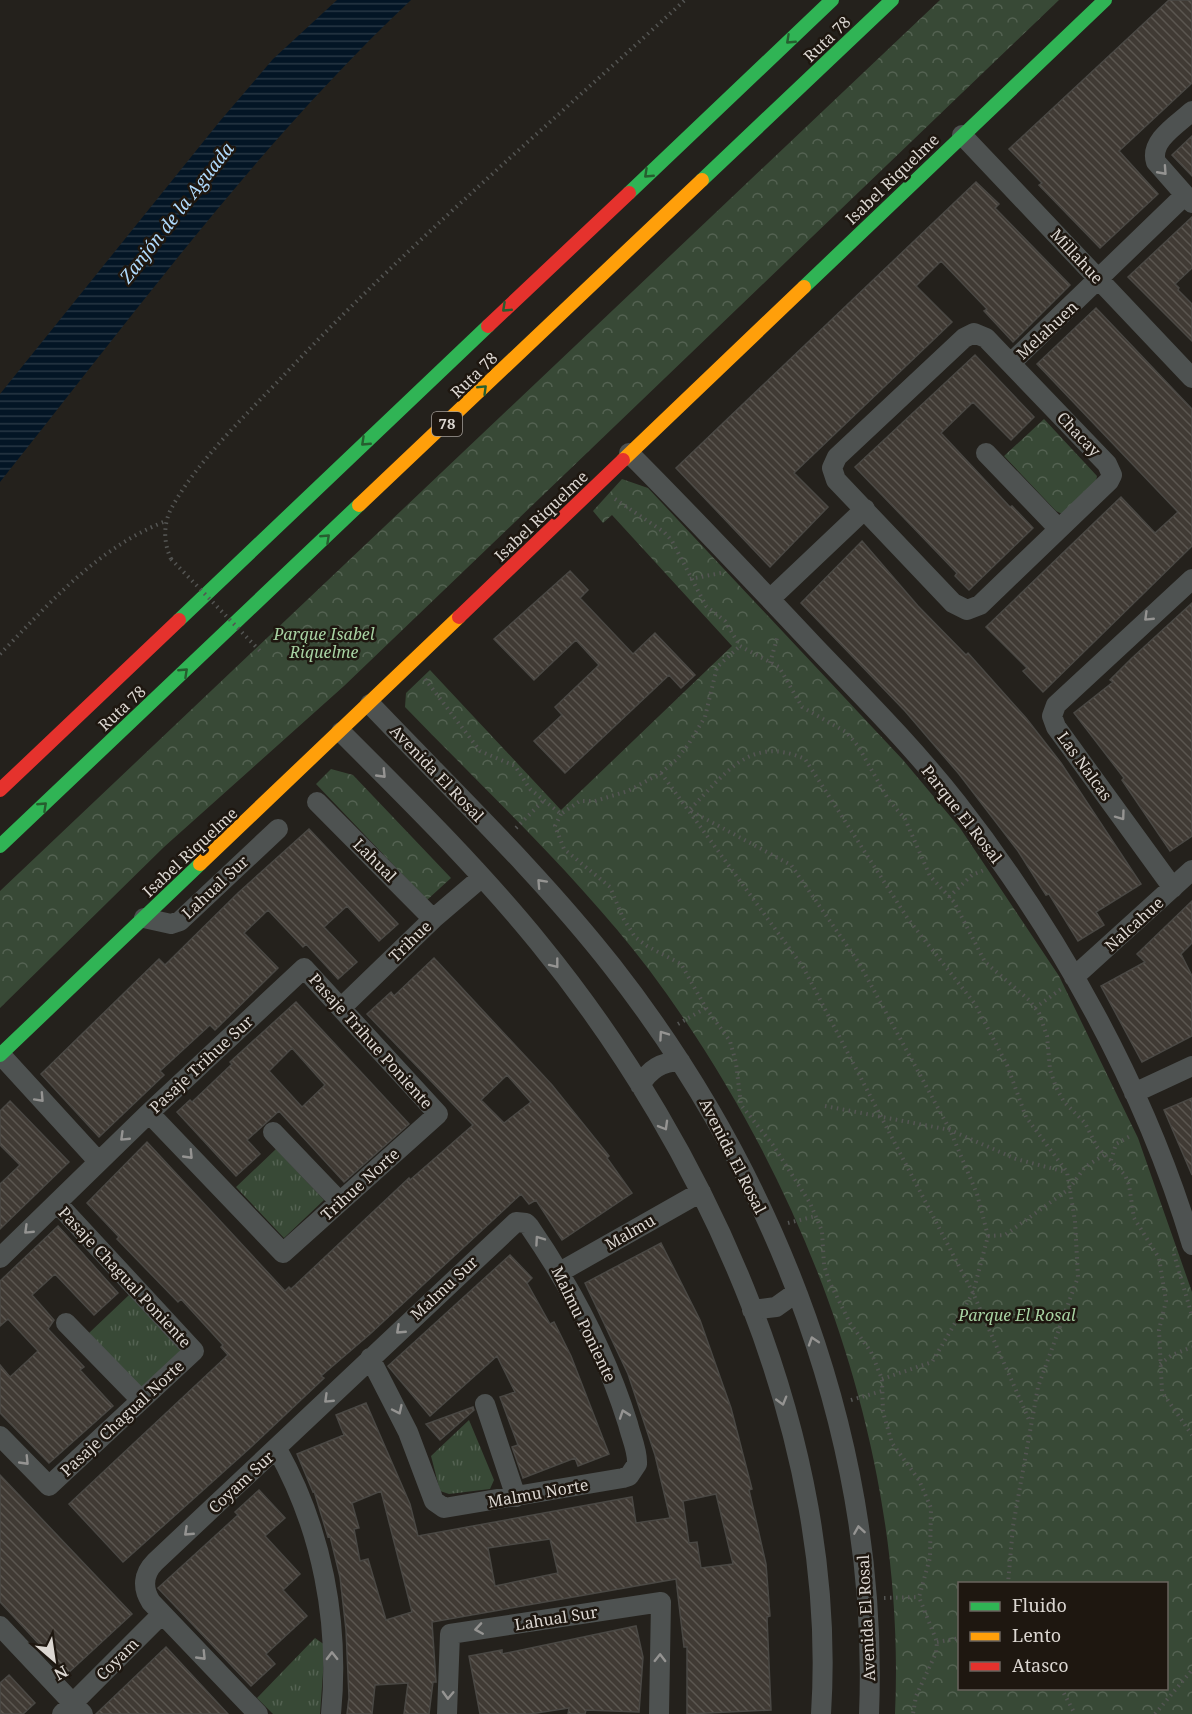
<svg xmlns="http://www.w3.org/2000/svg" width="1192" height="1714" font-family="'Noto Serif',serif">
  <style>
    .grass { fill: url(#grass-tufts) }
    .park { fill: url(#park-crowns); fill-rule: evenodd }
    .water { fill: url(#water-rules) }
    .building { fill: url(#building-back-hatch); stroke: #4a4844; stroke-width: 1.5; fill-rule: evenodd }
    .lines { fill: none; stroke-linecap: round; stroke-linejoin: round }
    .path { stroke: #545553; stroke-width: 4; stroke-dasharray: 1.5 4.5; stroke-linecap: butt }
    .street { stroke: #4e5251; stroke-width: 20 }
    .fast { stroke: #30b455; stroke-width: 14 }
    .slow { stroke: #ff9f0a; stroke-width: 14 }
    .jam { stroke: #e5322d; stroke-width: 14 }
    .path-bridge { stroke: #545553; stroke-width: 4; stroke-dasharray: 1.5 4.5; stroke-linecap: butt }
    .oneway { stroke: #265e2f }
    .oneway2 { stroke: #959492 }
    .labels { text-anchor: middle; stroke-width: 5; stroke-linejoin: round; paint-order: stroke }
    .shield { fill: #1e1710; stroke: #a39d98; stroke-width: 1.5 }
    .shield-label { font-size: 15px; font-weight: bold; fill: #dcd7d2 }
    .street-label { font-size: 16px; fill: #dcd7d2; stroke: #1e1710 }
    .park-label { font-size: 16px; font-style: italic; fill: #a7d2a2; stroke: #1e1710 }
    .water-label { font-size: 18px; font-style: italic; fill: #afd9fb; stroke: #1e1710 }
  </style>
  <defs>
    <pattern id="grass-tufts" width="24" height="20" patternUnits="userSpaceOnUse" patternTransform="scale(1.5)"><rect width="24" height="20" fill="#384936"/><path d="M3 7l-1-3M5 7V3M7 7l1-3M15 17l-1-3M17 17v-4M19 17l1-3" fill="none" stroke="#546252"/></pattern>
    <pattern id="park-crowns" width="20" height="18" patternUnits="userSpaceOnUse" patternTransform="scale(1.5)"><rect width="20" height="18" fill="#384936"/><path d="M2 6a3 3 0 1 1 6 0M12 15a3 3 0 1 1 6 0" fill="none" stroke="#546252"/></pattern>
    <pattern id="water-rules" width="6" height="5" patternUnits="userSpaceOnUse" patternTransform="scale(1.5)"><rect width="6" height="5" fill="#031525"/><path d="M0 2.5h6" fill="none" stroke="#273644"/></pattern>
    <pattern id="building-back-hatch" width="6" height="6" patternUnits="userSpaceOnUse" patternTransform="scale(1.5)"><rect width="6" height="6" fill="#403a34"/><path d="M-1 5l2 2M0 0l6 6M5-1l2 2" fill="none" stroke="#5b5650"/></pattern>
  </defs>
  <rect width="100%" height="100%" fill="#24211c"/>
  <!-- grass -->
  <path class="grass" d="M276,1149l48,51 -40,38 -48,-51z
    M129,1295l55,59 -40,37 -55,-58z
    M469,1420l25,60 -4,9 -41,5 -9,-3 -9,-35z
    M315,1638l10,7 -5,69h-47l-16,-16z"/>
  <!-- park -->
  <path class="park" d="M940,0h119l-715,686 -180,161 -164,161v-117z
    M1044,419l53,57 -1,6 -34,32 -6,-3 -52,-55z
    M622,479l26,9 255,272 57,68 99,148 79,162 54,154v422h-297c12,-265 -88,-532 -245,-743 -71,-94 -163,-179 -245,-264l1,-14 24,-23 131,140 171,-164 -120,-131 -9,8 -10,-12zM960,1584h206v104h-206z
    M331,769l22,6 98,103 -24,22 -111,-116z"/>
  <!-- water -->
  <path class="water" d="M337,0h74c-154,145 -279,317 -411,482v-88l220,-273 53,-62z"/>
  <!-- building -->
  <path class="building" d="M1169,0h23v83l-73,68 39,43 -58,54 -61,-63 3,-2 -33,-34z
    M1192,136v40l-20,-21z
    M976,182l23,22 -4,4 75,77 -57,57 -29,-31 3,-2 -46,-48 -25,25 36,36 -158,151 34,34 -58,60 -94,-99z
    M1192,217v51l-17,16 4,4 -1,2 14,14v37l-64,-64z
    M1096,308l96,101v137l-149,146 -20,-21 4,-3 -41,-41 135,-130 34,36 23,-21 -141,-148z
    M975,355l59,62 -23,23 -38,-38 -32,31 69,74 2,-1 21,22 -64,62 -14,-14 2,-3 -102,-106z
    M862,541l56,65 48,49 2,-2 58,65 35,45 80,121 -45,28 8,13 -26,16 -29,-47 -3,1 -28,-44 -59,-77 -54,-63 -104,-108z
    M570,571l18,19 -8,8 53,56 22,-21 40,42 -14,13 -12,-13 -104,98 -31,-32 28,-26 -7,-8 44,-42 -23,-25 -42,40 -40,-41z
    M1192,603v233l-22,15 -48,-71 2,-2 -50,-65 39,-31 -3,-2 22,-22z
    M309,829l89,95 -19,17 -32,-35 -23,21 33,35 -19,17 -32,-35 -3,3 -35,-37 -24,23 34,35 -63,62 -5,-5 -50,46 4,4 -65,62 -58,-63 118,-115 6,6 73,-72z
    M1192,901v42l-11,11 11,22v60l-50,26 -41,-76 44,-24 -8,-8z
    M434,958l118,127 57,71 -2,2 25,35 -70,47 -26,-40 -7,4 -8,-10 -151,140 -49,42 3,2 -74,70 -127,114 -54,-58 159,-149 -7,-8 2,-2 -42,-46 -3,3 -61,-63 2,-2 -32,-34 60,-61 138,149 4,-4 2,2 118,-111 1,2 63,-55 -106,-111 24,-22 3,4zM507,1075l24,27 -27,21 -23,-23z
    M296,1002l113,122 -65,58 -65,-71 -32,29 13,14 -24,22 -59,-64 13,-12 2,2 40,-38 -2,-2zM292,1048l33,37 -23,22 -33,-36z
    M1192,1098v77l-28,-65z
    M10,1101l59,61 -69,67v-45l20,-19 -20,-20v-34z
    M58,1226l60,67 -24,22 -39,-41 -23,21 22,25 -6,9 36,38 -4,3 33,36 -64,57 -49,-50v-48l10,12 28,-26 -30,-32 -8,7v-45z
    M661,1243l39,77 31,88 21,81 -3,1 17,74 4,52 -3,1 4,93 -84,4v-67h-3l-8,-68 -244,43 4,60h-3l-4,32h-25l4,-31 -33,2 -3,29h-25l2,-17 -3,-67 -6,-53 -10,-41 -2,1 -14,-46 -1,1 -16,-38 47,-19 -8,-20 30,-12 44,101 8,32 214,-39 4,26 34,-5 -15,-63 -27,-81 -43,-91zM381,1491l31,121 -26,8 -18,-61 -8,2 -6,-32 5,-1 -7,-25zM716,1494l17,70 -32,4 -4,-26 -8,1 -6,-42zM550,1539l8,34 -63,13 -7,-38z
    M510,1255l22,23 -5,5 23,41 4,-2 17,34 38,98 -31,12 -3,-8 -52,20 -11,-31 6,-2 -18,-48 15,-5 -18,-36 -67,60 -42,-50z
    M473,1407l1,3 -34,30 -14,-16z
    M0,1475l132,139 -65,60 -67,-72z
    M259,1490l26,28 -20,18 35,38 -17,16 24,26 -41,38 9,10 -24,22 -93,-98 80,-73 -3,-3z
    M636,1626l7,31 -4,55 -53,-2 -1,4h-17l1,-6 -39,6h-50l-11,-58 33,-6v4z
    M166,1647l62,67h-132l46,-44z
    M9,1675l26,28 -12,11h-23v-31z"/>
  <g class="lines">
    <!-- path -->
    <path class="path" d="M615,499l49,33 8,9 34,65 19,15 15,25 39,21 23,40 44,25 12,14 30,53 17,20 25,57 24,26 31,60 44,38 10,13 8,23 3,34 6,17 8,15 21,21 12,24 28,28 4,10 5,33 25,40 7,43 -7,29 3,62 30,43
      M171,559c-7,-15 -8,-32 -1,-48 24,-47 77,-97 114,-136 126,-133 266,-251 401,-375
      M690,579l31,-6
      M0,654c51,-52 97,-106 166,-133
      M770,663l8,-28
      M425,679l55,72 35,15 15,23 31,25 19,-13h15l33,-10 33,-18 15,-13 12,-15 17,-28 12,-50 23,-21
      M661,773l142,194 170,326 57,129
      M561,814l-6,12 9,23 46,38 13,31 12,19 12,9 34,18 25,44 24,33 6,22 5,42 32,40 37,58 12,28 2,34 5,16 21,42 21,29 11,27 1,33 9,31 27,37 12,28 -1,50 -11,39 18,45 -1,11 -20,43 -3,18
      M516,828l28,-28
      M949,897l23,-22 12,-5
      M1035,1008l26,-19
      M678,1024l28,-16
      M825,1106l125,24 66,29 50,13
      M1111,1160l5,-16 16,-9
      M788,1223l28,-7
      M988,1236l17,-1 64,-46 16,-22 19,-12
      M1174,1254l18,62
      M1160,1364l12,-9 20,-8
      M882,1379l50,-17 41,-69 15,-57 -11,-42 -27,-64 -91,-167 -68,-98 -102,-55c36,-35 60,-76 116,-51l103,160 67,85 32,61 19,52 41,55 8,49 3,56 -40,110 -25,139 -5,58
      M851,1400l31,-9
      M884,1598l35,-1
      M937,1642l23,-4
      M1007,1688h20
      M1061,1688l14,26
      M1155,1714l37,-44"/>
    <!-- street -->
    <path class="street" d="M1192,111c-14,13 -43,30 -36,51l36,41
      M962,135l230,243
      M974,333l12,5 121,126 5,11 -3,6 -129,124 -13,5 -14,-7 -117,-123 -4,-12 5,-11 127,-119z
      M1011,363l174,-168
      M629,453c64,64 126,130 188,196 48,50 97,99 140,154 102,131 187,282 235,442
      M986,453l73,76
      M770,599l95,-90
      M370,704c82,86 169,169 242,262 165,211 268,478 257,748
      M341,732c68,68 137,136 198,211 170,208 300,497 282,771
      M317,802l116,117
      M1173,888l-117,-161 -4,-11 4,-11 136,-126
      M144,918l27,6 9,-3 98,-92
      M1074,977l118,-107
      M342,1007l91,-88 48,-41
      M1,1055l97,106
      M640,1085c10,-16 21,-23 40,-24
      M1134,1093l58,-27
      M273,1132l67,70
      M0,1258l149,-145 155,-145 134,146 -155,139 -134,-140
      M560,1272l141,-80
      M752,1310l24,-3 21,-15
      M66,1323l75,77
      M485,1404l31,93
      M0,1436l49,50 145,-135 -137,-148
      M277,1449c45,80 63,173 54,265
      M0,1626l83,88
      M62,1714l100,-100
      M258,1714l-107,-112c-9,-14 -8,-28 4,-40l361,-340 10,1 3,3c42,61 77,127 99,198 3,13 10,27 9,40l-8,12 -6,2 -179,30 -10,-7 -26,-69 -38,-74
      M447,1714l3,-80 211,-32 -2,112"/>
    <!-- fast -->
    <path class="fast" d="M702,180l190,-180
      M629,193l203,-193
      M804,287l301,-287
      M179,620l309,-294
      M0,846l359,-341
      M0,1055l200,-191"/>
    <!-- slow -->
    <path class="slow" d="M623,460l181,-173
      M359,505l343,-325
      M200,864l259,-247"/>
    <!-- jam -->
    <path class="jam" d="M488,326l141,-133
      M459,617l164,-157
      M0,790l179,-170"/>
    <!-- path-bridge -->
    <path class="path-bridge" d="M171,559l90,93"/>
  </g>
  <!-- one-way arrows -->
  <defs><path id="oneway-chevron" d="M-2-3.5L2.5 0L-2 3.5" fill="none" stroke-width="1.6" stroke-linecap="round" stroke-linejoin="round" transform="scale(1.5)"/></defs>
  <g class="oneway">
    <use href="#oneway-chevron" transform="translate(790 40) rotate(137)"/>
    <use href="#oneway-chevron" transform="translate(648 174) rotate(137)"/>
    <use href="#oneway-chevron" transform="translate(506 308) rotate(137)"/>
    <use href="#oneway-chevron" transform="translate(483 389) rotate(-44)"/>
    <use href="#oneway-chevron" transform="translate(365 442) rotate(137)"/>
    <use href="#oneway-chevron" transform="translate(326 538) rotate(-43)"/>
    <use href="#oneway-chevron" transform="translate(184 672) rotate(-43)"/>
    <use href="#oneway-chevron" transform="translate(43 806) rotate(-43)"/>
  </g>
  <g class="oneway2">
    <use href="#oneway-chevron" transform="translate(1163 171) rotate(48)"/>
    <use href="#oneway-chevron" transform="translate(1148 617) rotate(136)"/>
    <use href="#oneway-chevron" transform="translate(382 774) rotate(46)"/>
    <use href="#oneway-chevron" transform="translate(1121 816) rotate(54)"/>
    <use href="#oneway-chevron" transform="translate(541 883) rotate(-133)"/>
    <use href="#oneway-chevron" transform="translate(555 964) rotate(52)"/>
    <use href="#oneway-chevron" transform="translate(663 1035) rotate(-125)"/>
    <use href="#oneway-chevron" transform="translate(40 1098) rotate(47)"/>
    <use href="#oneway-chevron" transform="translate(664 1126) rotate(60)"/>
    <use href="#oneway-chevron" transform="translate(124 1137) rotate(136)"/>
    <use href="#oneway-chevron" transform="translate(189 1155) rotate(46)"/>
    <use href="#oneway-chevron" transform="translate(28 1230) rotate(136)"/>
    <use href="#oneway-chevron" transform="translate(539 1240) rotate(-125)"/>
    <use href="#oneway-chevron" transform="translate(400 1330) rotate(137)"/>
    <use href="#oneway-chevron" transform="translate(813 1341) rotate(-108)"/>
    <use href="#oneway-chevron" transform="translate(328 1399) rotate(136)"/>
    <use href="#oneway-chevron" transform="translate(782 1401) rotate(74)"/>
    <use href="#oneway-chevron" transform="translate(398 1410) rotate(65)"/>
    <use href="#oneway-chevron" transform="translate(624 1414) rotate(-109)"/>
    <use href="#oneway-chevron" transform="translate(25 1461) rotate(46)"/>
    <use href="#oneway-chevron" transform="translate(859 1530) rotate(-99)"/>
    <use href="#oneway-chevron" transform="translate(188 1532) rotate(137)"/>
    <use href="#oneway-chevron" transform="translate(479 1629) rotate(171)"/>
    <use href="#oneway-chevron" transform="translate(202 1656) rotate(46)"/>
    <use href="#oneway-chevron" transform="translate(332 1656) rotate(-91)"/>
    <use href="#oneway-chevron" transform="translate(660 1658) rotate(-89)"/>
    <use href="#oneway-chevron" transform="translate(448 1695) rotate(92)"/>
  </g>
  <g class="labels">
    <!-- shield labels -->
    <rect class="shield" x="432" y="412" width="30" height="24" rx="4.5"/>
    <g class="shield-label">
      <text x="447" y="429">78</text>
    </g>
    <!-- street labels -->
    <g class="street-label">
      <text transform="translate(827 39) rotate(-44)" y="6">Ruta 78</text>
      <text transform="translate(892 179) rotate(-44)" y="6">Isabel Riquelme</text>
      <text transform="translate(1077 256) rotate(47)" y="6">Millahue</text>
      <text transform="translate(1047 330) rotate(-43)" y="6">Melahuen</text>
      <text transform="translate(474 375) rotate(-44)" y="6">Ruta 78</text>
      <text transform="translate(1079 434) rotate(46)" y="6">Chacay</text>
      <text transform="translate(541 516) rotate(-44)" y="6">Isabel Riquelme</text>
      <text transform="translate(122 708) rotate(-43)" y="6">Ruta 78</text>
      <text transform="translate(1085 766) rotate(54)" y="6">Las Nalcas</text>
      <text transform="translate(437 773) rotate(46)" y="6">Avenida El Rosal</text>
      <text transform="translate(962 814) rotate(52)" y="6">Parque El Rosal</text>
      <text transform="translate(190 852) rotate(-43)" y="6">Isabel Riquelme</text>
      <text transform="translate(375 860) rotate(45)" y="6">Lahual</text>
      <text transform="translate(215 887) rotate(-43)" y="6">Lahual Sur</text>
      <text transform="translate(1134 924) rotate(-42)" y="6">Nalcahue</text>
      <text transform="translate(410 941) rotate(-44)" y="6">Trihue</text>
      <text transform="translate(371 1041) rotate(48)" y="6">Pasaje Trihue Poniente</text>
      <text transform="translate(201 1064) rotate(-43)" y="6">Pasaje Trihue Sur</text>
      <text transform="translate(733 1156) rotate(63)" y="6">Avenida El Rosal</text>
      <text transform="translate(360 1184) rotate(-42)" y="6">Trihue Norte</text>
      <text transform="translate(630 1232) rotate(-30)" y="6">Malmu</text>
      <text transform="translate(125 1277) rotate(47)" y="6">Pasaje Chagual Poniente</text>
      <text transform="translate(444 1288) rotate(-43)" y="6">Malmu Sur</text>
      <text transform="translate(584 1324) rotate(64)" y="6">Malmu Poniente</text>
      <text transform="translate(122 1418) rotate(-43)" y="6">Pasaje Chagual Norte</text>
      <text transform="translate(241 1482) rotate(-43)" y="6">Coyam Sur</text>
      <text transform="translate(538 1493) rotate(-10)" y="6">Malmu Norte</text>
      <text transform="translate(556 1618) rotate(-9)" y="6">Lahual Sur</text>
      <text transform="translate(866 1618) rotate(-93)" y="6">Avenida El Rosal</text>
      <text transform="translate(117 1659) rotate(-45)" y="6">Coyam</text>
    </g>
    <!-- park labels -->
    <g class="park-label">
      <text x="324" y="640">Parque Isabel<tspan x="324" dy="18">Riquelme</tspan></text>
      <text x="1017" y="1321">Parque El Rosal</text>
    </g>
    <!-- water labels -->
    <g class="water-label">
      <text transform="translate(177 213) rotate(-52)" y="6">Zanjón de la Aguada</text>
    </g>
  </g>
  <!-- legend -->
  <rect x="958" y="1582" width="210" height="108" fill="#1e1710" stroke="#6a645e" stroke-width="1.5"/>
  <rect x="970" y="1602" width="30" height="9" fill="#30b455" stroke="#6a645e" stroke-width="1.5"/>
  <text x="1012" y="1612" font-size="18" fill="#dcd7d2">Fluido</text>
  <rect x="970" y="1632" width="30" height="9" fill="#ff9f0a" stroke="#6a645e" stroke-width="1.5"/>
  <text x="1012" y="1642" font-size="18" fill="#dcd7d2">Lento</text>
  <rect x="970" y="1662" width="30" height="9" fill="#e5322d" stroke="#6a645e" stroke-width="1.5"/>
  <text x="1012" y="1672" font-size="18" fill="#dcd7d2">Atasco</text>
  <!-- north arrow -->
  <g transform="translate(54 1660) rotate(151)" stroke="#1e1710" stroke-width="4.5" paint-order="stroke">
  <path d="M0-4.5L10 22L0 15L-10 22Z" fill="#dcd7d2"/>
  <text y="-9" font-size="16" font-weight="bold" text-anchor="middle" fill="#dcd7d2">N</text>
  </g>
</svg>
